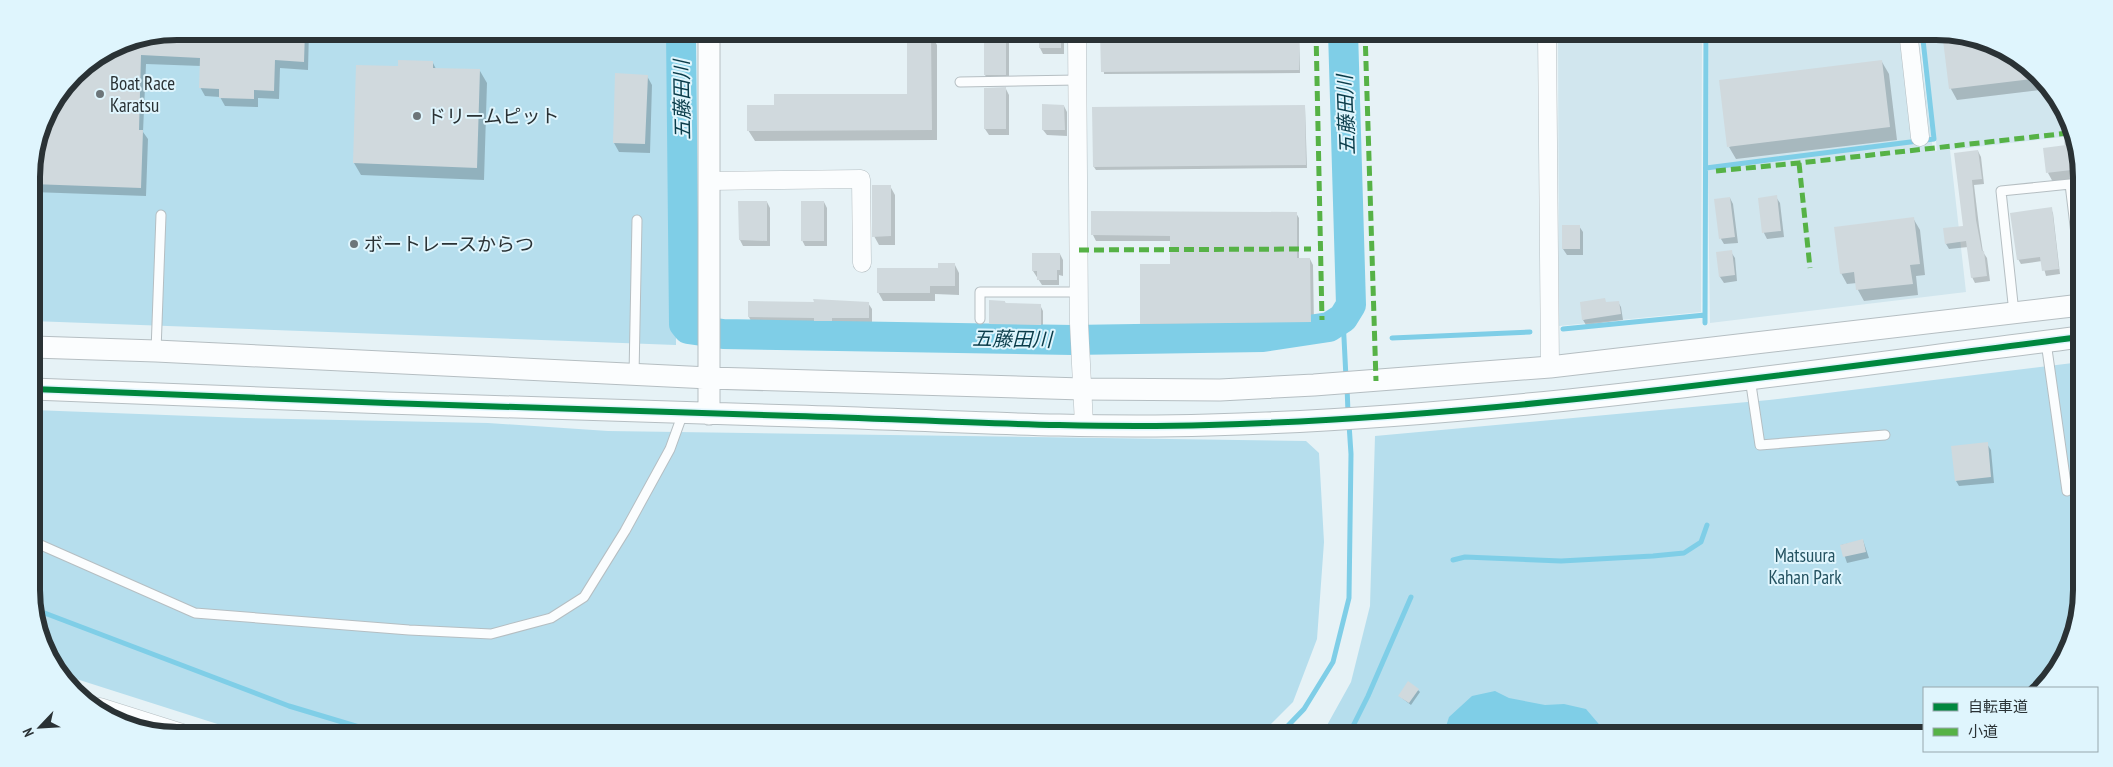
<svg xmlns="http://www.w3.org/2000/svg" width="2113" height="767" font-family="'PT Sans Narrow','Noto Sans JP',sans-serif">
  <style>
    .built { fill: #d1e6ee }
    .green { fill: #b6deed }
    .water { fill: #7fcee7 }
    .shadow { fill: #0003 }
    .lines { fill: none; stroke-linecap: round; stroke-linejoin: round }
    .stream { stroke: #7fcee7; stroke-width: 5 }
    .river { stroke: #7fcee7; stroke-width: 30 }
    .building { fill: #d0d9dd }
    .service-casing { stroke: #b5bec2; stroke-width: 11 }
    .minor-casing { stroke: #b5bec2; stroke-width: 19 }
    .tertiary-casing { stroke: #b5bec2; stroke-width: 23 }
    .service { stroke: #fbfdfe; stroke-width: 9 }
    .minor { stroke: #fbfdfe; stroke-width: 18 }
    .tertiary { stroke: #fbfdfe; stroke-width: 21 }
    .quiet { stroke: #56b246; stroke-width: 5; stroke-dasharray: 10 5; stroke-linecap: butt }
    .cycleway-casing { stroke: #dff5fd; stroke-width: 9 }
    .cycleway { stroke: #00873e; stroke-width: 6 }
    .poi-dot { fill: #6c7579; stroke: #dff5fd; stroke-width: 2 }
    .labels { text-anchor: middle; stroke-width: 4; stroke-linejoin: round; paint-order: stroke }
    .poi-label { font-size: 19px; fill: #2a3235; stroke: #dff5fd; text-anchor: start }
    .park-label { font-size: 19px; fill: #245261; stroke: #dff5fd }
    .water-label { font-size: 20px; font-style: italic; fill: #0a3c4a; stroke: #dff5fd }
    .rim { fill: none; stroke: #2a3235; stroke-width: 6 }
  </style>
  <rect width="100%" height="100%" fill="#e6f2f6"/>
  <!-- built -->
  <path class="built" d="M1558,31h144l-1,281 -142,14z
    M1709,31h209l15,120h4l-13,-120h12l46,8 64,42 24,55 -120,14 16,142 -256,31 -2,-146z"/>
  <!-- green -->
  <path class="green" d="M177,31h497l2,314 -644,-24v-153l14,-55 35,-45 41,-26z
    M2081,362l1,228 -8,46 -37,52h-113v47l-603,1 30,-54 19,-76 5,-170 394,-36z
    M33,410l212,8 243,5 120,8 698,10 13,12 5,89 -7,97 -24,63 -34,34h-1004l-188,-60 -20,-32 -13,-26z"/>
  <!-- water -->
  <path class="water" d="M1495,691l14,7 36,7 19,-1 22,5 23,27h-14l-9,-6 -8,6h-24l3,-5 -4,-7h-9l-7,2 -5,6 -10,4h-79l6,-19 23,-21z
    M1812,729l21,6h-45z"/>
  <!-- shadow -->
  <path class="shadow" d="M177,31h132l-1,39 -28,-2 -1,31 -21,-1v9l-33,-1 -5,-9 -15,-1 -5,-9 1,-21 -55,-2 -3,68 5,7 -2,57 -114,-4v-24l14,-55 35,-45 41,-26z
    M1102,31h197l1,42 -196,1z
    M1944,33l38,6 64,42 3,8 -92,11 -6,-11z
    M931,34l6,11v95l-182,1 -7,-11 27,-24 133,-11z
    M1006,34l3,5v42h-20l-4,-6z
    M1060,34l4,6v14h-21l-3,-6z
    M1882,62l7,12 8,66 -161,19 -7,-12z
    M433,63l3,6 44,2 7,12 -3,97 -123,-5 -7,-12 45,-95z
    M647,76l5,9 -2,68 -31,-1 -5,-9z
    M1006,89l3,6v40h-20l-4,-6z
    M1064,106l3,6v24l-20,-1 -4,-5z
    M1305,107l2,61 -211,2 -2,-3v-58z
    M2062,116l18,42 1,23 -27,3 -6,-11 17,-26z
    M1978,151l3,6 3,27 -10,1 5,41 4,26 4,6 3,23 -15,2 -3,-6 -4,-30 -19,2 -3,-5 18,-17 -9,-73z
    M890,186l5,9v50h-16l-5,-9z
    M1776,197l4,6 4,34 -17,2 -3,-6 -5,-34z
    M1730,198l3,6 5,39 -14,1 -3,-5z
    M740,202h27l3,6v38h-27l-3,-6z
    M824,202l3,6v38h-22l-3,-6z
    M2051,209l2,4 7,61 -14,2 -4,-15 -21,3 -3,-5z
    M1092,212l204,1 3,5v41h11l3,6 1,62 -170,2 -3,-5 31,-58v-25h-76l-3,-6z
    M1913,218l7,12 5,45 -9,1 2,19 -54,6 -6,-11 -1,-7 -10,1 -6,-11z
    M1579,226l4,6v23h-16l-4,-6z
    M1731,252l4,6 2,23 -13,2 -4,-6 -3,-24z
    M1060,254l3,6v16l-4,-1v10h-17l-9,-14z
    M955,265l4,8v22l-24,-1v7h-52l-5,-9z
    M1005,302l1,2 34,1 3,6v19l-49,-1 -4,-6z
    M1618,302l3,5 2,13 -37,5 -3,-5z
    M868,303l4,6v15h-37v2h-17l-1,-3h-65l-3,-6z
    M1987,444l4,6 3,33 -35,3 -3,-5z
    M1863,540l6,18 -22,5 -6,-18z
    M1418,690l2,2 -9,13 -12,-9z"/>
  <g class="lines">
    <!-- stream -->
    <path class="stream" d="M1706,168l228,-29 -12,-108
      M1343,318l3,60
      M1705,323l1,-292
      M1563,329l142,-14
      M1392,338l138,-6
      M1347,386l1,27
      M1453,560l12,-3 96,4 92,-5 31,-3 17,-11 6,-17
      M34,609l255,97 100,30
      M1278,736l26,-27 29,-47 16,-64 2,-144 -2,-30
      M1348,736l20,-40 43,-99"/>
    <!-- river -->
    <path class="river" d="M681,31l3,293 4,5 35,5 349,6 191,-3 66,-10 14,-9 8,-13 -8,-274"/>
  </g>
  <!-- building -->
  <path class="building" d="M177,31h128l-1,31 -29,-2 -1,31 -20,-1v9l-35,-1v-9l-20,-1 1,-30 -59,-3 -2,75h4l-2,58 -109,-4v-16l14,-56 35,-44 41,-26z
    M1100,31h199v39l-198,2z
    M984,32h22v43h-22z
    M1039,32h22v16h-22z
    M1942,32l40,7 59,39 -92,11z
    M907,33h24l1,97 -185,1v-26h27v-11h133z
    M398,60l35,1v7l47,1 -3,99 -124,-5 3,-98 42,1z
    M1882,60l8,67 -163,20 -8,-67z
    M615,73l33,2 -3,69 -32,-1z
    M1006,87v42h-22v-41z
    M1042,104l22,1 1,25h-23z
    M1305,105l1,60 -213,2 -1,-60z
    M2074,144l6,14v11l-34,4 -3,-25z
    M1978,150l4,29 -10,1 4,40 6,31h2l3,25 -16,2 -5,-37 -21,3 -2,-16 20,-2 -9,-73z
    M872,185h19v51l-19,1z
    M1777,195l4,36 -19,2 -4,-35z
    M1730,197l5,40 -16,2 -5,-40z
    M738,201h29v40l-28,-1z
    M801,201h23v40h-23z
    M2052,207l7,62 -17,2 -2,-14 -23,3 -7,-47z
    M1091,211l206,1v46h13l1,64 -171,2v-60h30v-28l-79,-1z
    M1914,217l6,47 -10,1 3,19 -57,6 -2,-18 -14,2 -6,-47z
    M1562,225h18v24h-18z
    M1732,250l3,25 -16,2 -3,-25z
    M1032,253h28v17h-3v10h-20v-9h-5z
    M938,263h17v23h-25v7h-53v-25h61z
    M1605,298l1,4 13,-1 2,13 -39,6 -2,-18z
    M813,299l56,3v16h-37v3h-18v-3l-66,-1v-16l66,1z
    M989,300l16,1v2l36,1v21l-52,-1z
    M1988,442l3,35 -36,4 -4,-35z
    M1863,539l3,13 -23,5 -3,-12z
    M1408,681l11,8 -10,14 -11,-7z"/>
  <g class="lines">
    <!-- service casing -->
    <g class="service-casing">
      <path id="service" d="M960,82l118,-2
        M2014,313l-13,-122 69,-7 9,75
        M980,319v-27h99
        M2046,342l21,149
        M156,351l5,-136
        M634,375l3,-155
        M1750,378l10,67 125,-10
        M34,542l161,71 214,17 82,4 60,-16 33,-21 41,-66 45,-82 13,-36"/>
    </g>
    <!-- minor casing -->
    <g class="minor-casing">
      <path id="minor" d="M1077,31l2,292 5,102
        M1547,31l3,336
        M1908,31l12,106
        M709,181l152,-2 1,84
        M100,707l92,29"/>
    </g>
    <!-- tertiary casing -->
    <g class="tertiary-casing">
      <path id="tertiary" d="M33,347l123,4 553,27 373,11 138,1 94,-5 236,-18 531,-62
        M33,389c254,11 509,20 763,27 137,4 275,13 413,9 292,-8 582,-52 872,-88
        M709,414v-383"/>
    </g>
    <!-- service -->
    <use href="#service" class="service"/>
    <!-- minor -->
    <use href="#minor" class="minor"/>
    <!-- tertiary -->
    <use href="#tertiary" class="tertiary"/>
    <!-- quiet -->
    <path class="quiet" d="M1316,31l6,289
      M1365,31l11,350
      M1799,163l11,105
      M1716,171l83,-8 270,-30
      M1079,250l232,-1"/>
    <!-- cycleway casing -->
    <g class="cycleway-casing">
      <path id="cycleway" d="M33,389c254,11 509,20 763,27 137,4 275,13 413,9 292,-8 582,-52 872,-88"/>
    </g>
    <!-- cycleway -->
    <use href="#cycleway" class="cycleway"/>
  </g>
  <!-- markers -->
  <g class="poi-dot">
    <circle cx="100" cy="94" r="5"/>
    <circle cx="417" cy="116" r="5"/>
    <circle cx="354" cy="244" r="5"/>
  </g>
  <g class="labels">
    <!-- poi labels -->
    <g class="poi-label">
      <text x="110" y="90">Boat Race<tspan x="110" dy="22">Karatsu</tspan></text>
      <text x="427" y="123">ドリームピット</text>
      <text x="364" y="251">ボートレースからつ</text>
    </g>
    <!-- park labels -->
    <g class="park-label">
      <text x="1805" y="562">Matsuura<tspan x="1805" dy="22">Kahan Park</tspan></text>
    </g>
    <!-- water labels -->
    <g class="water-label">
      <text transform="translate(682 100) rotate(-91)" y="7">五藤田川</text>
      <text transform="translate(1346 115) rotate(-92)" y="7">五藤田川</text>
      <text transform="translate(1012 339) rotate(1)" y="7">五藤田川</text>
    </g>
  </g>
  <!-- crop -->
  <path d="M0 0H2113V767H0ZM177 40H1936A137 137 0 0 1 2073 177V590A137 137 0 0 1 1936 727H177A137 137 0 0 1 40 590V177A137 137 0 0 1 177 40Z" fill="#dff5fd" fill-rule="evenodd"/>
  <path class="rim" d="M177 40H1936A137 137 0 0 1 2073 177V590A137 137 0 0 1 1936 727H177A137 137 0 0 1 40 590V177A137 137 0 0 1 177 40Z"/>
  <!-- legend -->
  <rect x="1923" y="687" width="175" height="65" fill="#dff5fd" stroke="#97a7ad"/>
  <rect x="1933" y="703" width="25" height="8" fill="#00873e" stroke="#97a7ad"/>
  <text x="1968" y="712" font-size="15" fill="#2a3235">自転車道</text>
  <rect x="1933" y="728" width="25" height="8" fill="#56b246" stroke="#97a7ad"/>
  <text x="1968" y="737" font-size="15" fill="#2a3235">小道</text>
  <!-- north arrow -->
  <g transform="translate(40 727) rotate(245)" stroke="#dff5fd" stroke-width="4" paint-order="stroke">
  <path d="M0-4L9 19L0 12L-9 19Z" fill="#2a3235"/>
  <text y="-8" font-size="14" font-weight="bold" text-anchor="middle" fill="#2a3235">N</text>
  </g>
</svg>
